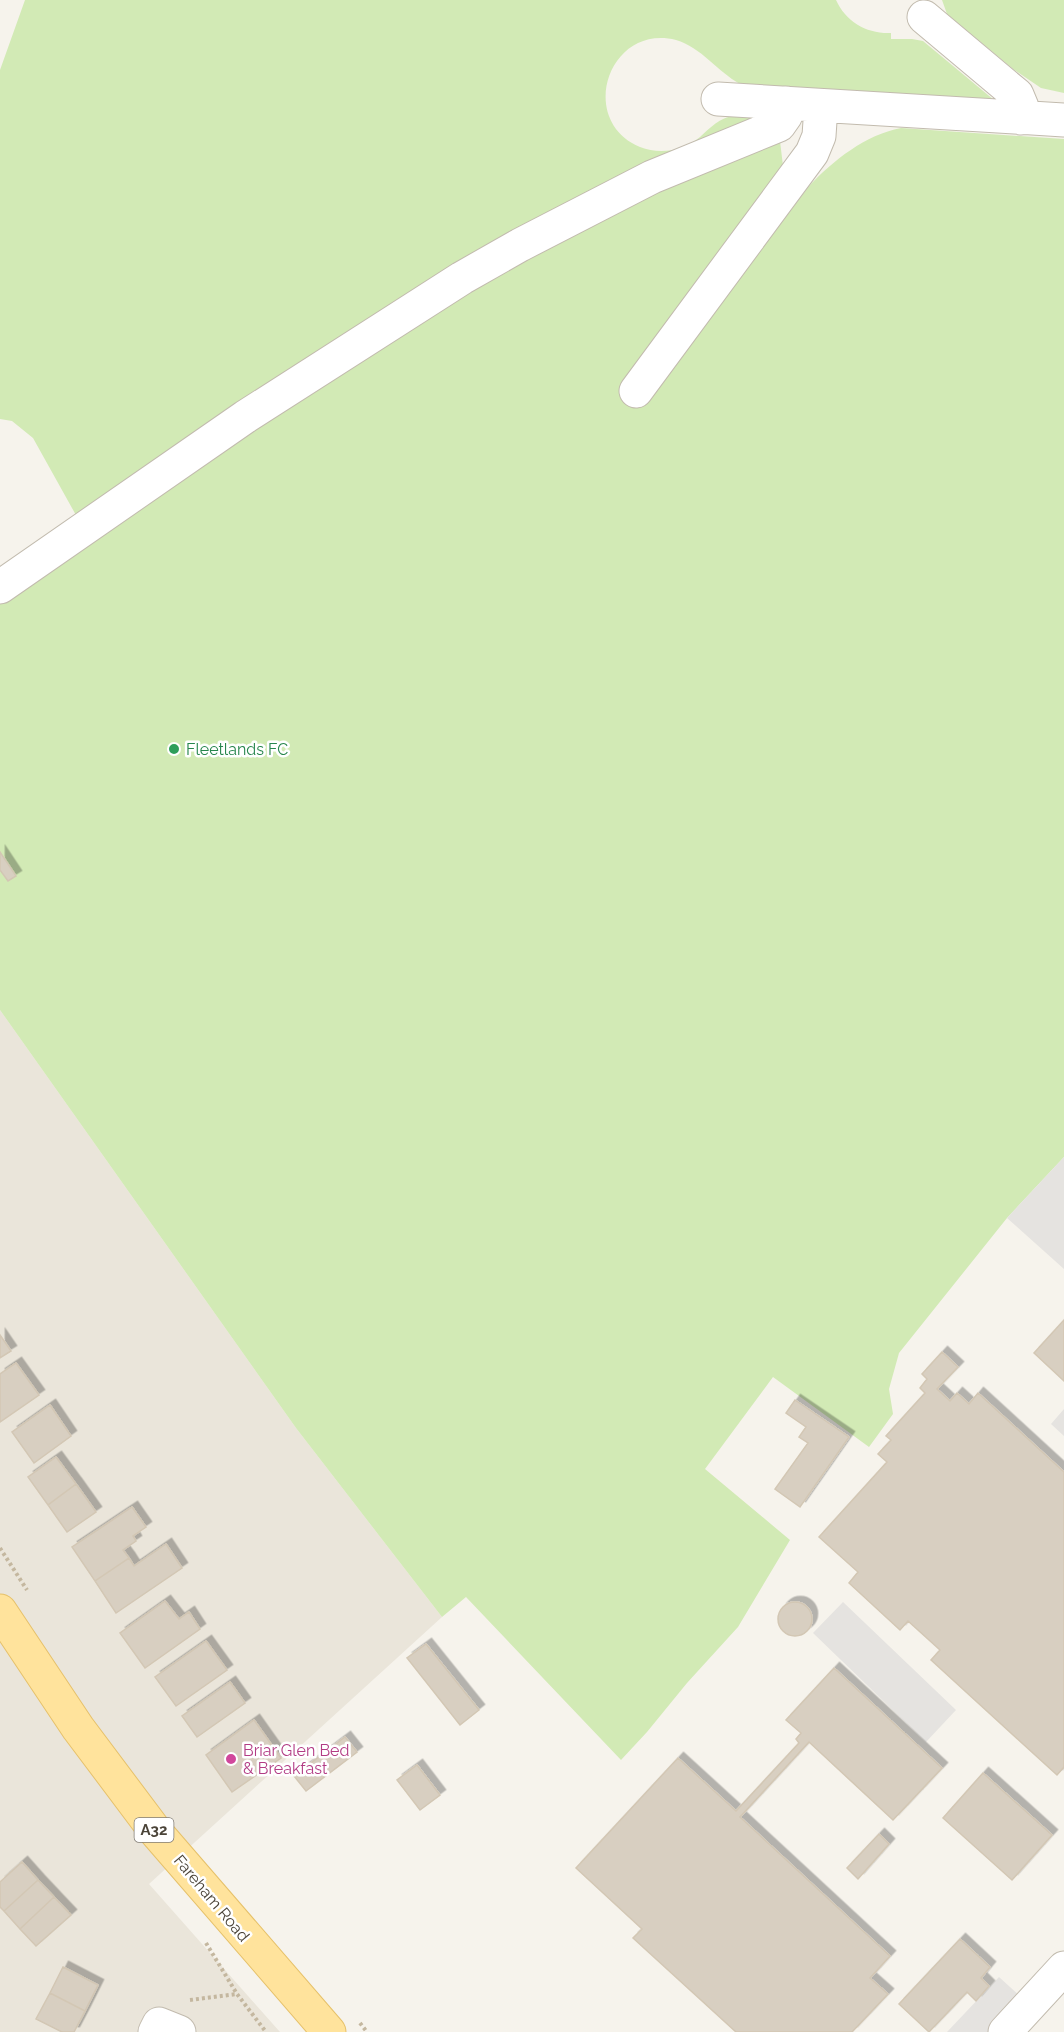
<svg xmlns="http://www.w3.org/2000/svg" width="1064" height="2032" font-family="Raleway,sans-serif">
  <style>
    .residential { fill: #eae5da }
    .green { fill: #d2eab5 }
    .parking { fill: #e5e3e0 }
    .building { fill: #d8cfc1; stroke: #d3c7b4; stroke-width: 1.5; filter: url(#shadow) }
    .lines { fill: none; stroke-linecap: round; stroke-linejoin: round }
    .minor-casing { stroke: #c2bbae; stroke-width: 35 }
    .major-casing { stroke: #e6c16a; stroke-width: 35 }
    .path { stroke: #c4b79f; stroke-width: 4; stroke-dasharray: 3 3; stroke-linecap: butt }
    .minor { stroke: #fff; stroke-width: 33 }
    .major { stroke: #ffe39c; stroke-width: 33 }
    .leisure-dot { fill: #2e9e5b; stroke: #fff; stroke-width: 2 }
    .hotel-dot { fill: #d1479c; stroke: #fff; stroke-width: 2 }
    .labels { text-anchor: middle; stroke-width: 5; stroke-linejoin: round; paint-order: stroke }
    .shield { fill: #fff; stroke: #817c74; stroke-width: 1.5 }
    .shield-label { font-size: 15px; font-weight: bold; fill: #4b4439 }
    .leisure-label { font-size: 16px; fill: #27864d; stroke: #fff; text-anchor: start }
    .hotel-label { font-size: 16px; fill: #b23c85; stroke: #fff; text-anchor: start }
    .street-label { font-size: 16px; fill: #4b4439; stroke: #fff }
  </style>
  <defs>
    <filter id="shadow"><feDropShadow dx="5.5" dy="-5.5" stdDeviation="0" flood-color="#0004"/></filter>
  </defs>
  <rect width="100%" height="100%" fill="#f6f3ec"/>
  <!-- residential -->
  <path class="residential" d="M0,1010l296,418 146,189 -293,267 131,148h-280z"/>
  <!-- green -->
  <path class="green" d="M25,0h811c10,22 31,34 55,33v6h21l11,2 71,59 -254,-16c-22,-12 -39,-37 -64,-44 -67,-17 -100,80 -36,107 20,8 43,4 60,-10 10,-9 20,-20 34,-21 11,-2 22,2 31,6l-688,395 -44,-79 -21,-17 -12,-2v-349z
    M942,0h122v93l-23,-5 -28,-19 -66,-55z
    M901,128l163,11v1018l-57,61 -108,135 -10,36 4,25 -24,33 -96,-70 -68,92 85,71 -52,87 -51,56 -40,49 -26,28 -155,-163 -24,20 -146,-189 -296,-418v-415l407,-270 283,-155 90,-29 3,25 -135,235 161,-215c25,-26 56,-51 92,-58z"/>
  <!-- parking -->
  <path class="parking" d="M1064,1157v112l-57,-51z
    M1064,1409v27l-13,-12z
    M843,1602l113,108 -30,32 -113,-109z
    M999,1977l31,28 -25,27h-58z"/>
  <!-- building -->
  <path class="building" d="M0,852l16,24 -8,5 -8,-11z
    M1064,1320v61l-30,-28z
    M0,1335l11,16 -11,7z
    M942,1352l16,15 -21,22 13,12 7,-8 12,11 9,-11 86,79v295l-7,8 -126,-115 9,-10 -32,-29 -8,9 -51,-47 9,-11 -39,-35 68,-75 -9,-8 13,-14 -5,-4 39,-43 -5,-5 7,-9 -5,-5z
    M16,1363l23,32 -39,27v-48z
    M795,1400l54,37 -49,70 -25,-18 33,-46 -9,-6 7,-10 -20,-14z
    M50,1405l21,31 -37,27 -22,-31z
    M56,1457l20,27 -28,21 -20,-28z
    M76,1484l20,28 -29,20 -19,-27z
    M132,1507l14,20 -13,9 3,5 -13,9 6,8 -34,23 -23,-34z
    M166,1544l16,24 -66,45 -21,-32 34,-23 5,8z
    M165,1601l14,18 10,-7 11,17 -55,39 -25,-35z
    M778 1619a17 17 0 1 1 34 0a17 17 0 1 1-34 0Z
    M206,1641l21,29 -51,36 -21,-29z
    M426,1644l53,66 -19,15 -53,-67z
    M834,1668l108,100 -49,52 -84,-78 -69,75 150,139 -20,22 18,16 -36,38h-116l-103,-94 9,-9 -66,-61 102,-110 58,53 63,-68 -3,-4 5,-6 -15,-13z
    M230,1682l15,21 -48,34 -15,-21z
    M254,1720l27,38 -49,34 -26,-37z
    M345,1737l12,15 -51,39 -12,-15z
    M417,1765l23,30 -20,15 -23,-30z
    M983,1773l69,62 -40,45 -69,-62z
    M879,1834l10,10 -31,35 -11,-11z
    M22,1862l16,18 -34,31 -4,-4v-25z
    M38,1880l16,17 -34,32 -16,-18z
    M54,1897l17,18 -35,31 -16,-17z
    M960,1939l30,28 -9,11 8,8 -13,15 -9,-9 -38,40 -30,-28z
    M63,1967l35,18 -13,26 -35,-18z
    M50,1993l35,18 -11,21h-12l-26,-13z"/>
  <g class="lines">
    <!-- minor casing -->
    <g class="minor-casing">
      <path id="minor" d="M924,17l93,78 5,12 -1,11
        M718,99l346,21
        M636,391l176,-238 7,-17 2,-30
        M0,587l245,-170 217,-139 58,-33 132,-68 127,-52 7,-10v-12
        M155,2032l4,-8 20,8
        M1005,2032l59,-64"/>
    </g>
    <!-- major casing -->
    <g class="major-casing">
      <path id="major" d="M0,1611l78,117 78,104 173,200"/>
    </g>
    <!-- path -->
    <path class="path" d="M0,1548l27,42
      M206,1943l31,51 29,38
      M190,2000l47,-6
      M360,2023l7,9"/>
    <!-- minor -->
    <use href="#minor" class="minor"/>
    <!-- major -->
    <use href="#major" class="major"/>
  </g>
  <!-- markers -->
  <circle class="leisure-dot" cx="174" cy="749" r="6"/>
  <circle class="hotel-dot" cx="231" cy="1759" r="6"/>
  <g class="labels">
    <!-- shield labels -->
    <rect class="shield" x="134.5" y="1818" width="39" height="24" rx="4.5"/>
    <g class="shield-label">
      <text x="154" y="1835">A32</text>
    </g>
    <!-- leisure labels -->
    <g class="leisure-label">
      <text x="186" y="755">Fleetlands FC</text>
    </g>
    <!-- hotel labels -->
    <g class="hotel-label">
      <text x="243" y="1756">Briar Glen Bed<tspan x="243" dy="18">&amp; Breakfast</tspan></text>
    </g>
    <!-- street labels -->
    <g class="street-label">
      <text transform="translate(212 1898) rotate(50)" y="6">Fareham Road</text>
    </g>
  </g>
</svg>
